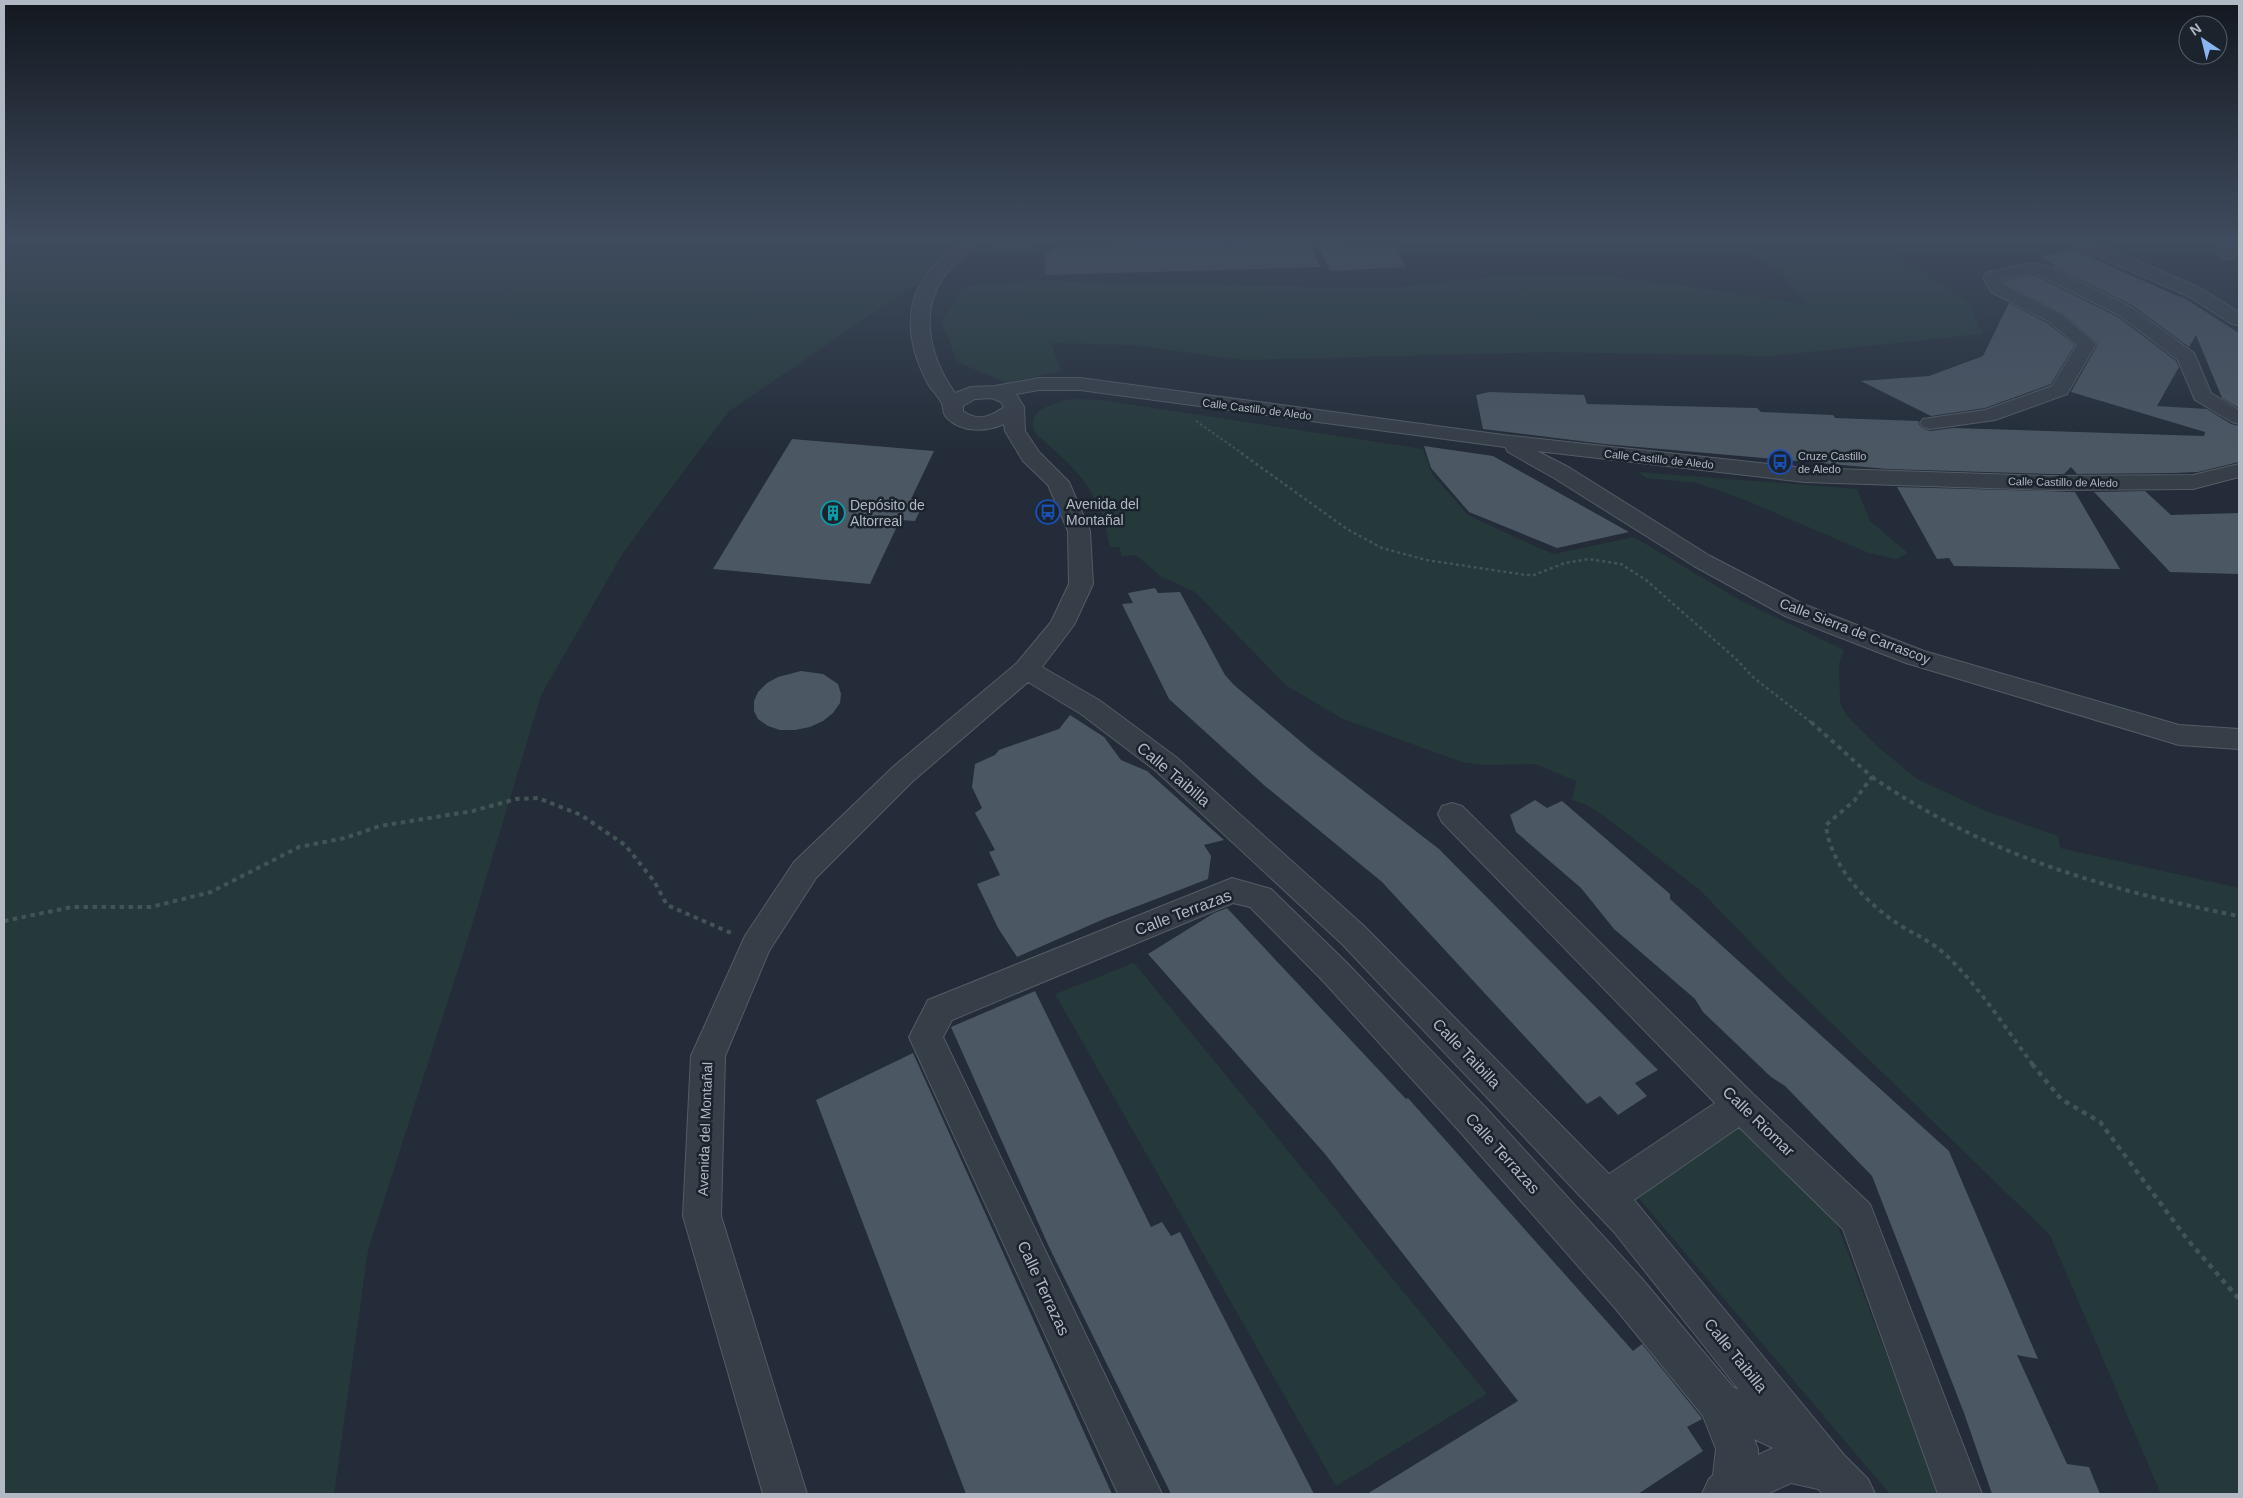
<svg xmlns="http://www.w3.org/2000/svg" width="2243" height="1498" font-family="Arial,sans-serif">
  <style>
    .green { fill: #25393a }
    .building { fill: #4b5763 }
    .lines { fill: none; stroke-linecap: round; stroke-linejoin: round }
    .minor-casing { stroke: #545c66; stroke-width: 2 }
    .path-far3 { stroke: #425456; stroke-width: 2; stroke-dasharray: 2.5 2.5; stroke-linecap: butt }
    .path-far2 { stroke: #425456; stroke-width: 2.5; stroke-dasharray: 3 3; stroke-linecap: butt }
    .path-far1 { stroke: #425456; stroke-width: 4; stroke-dasharray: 4.5 4.5; stroke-linecap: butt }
    .path { stroke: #425456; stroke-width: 4.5; stroke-dasharray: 5 5; stroke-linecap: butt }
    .minor { fill: #363e48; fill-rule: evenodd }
    .labels { text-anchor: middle; stroke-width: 5; stroke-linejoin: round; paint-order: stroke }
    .far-street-label { font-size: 11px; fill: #b1b9c4; stroke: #1b232d }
    .far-poi-label { font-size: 11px; fill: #b1b9c4; stroke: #1b232d; text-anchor: start }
    .poi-label { font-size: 14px; fill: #b1b9c4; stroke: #1b232d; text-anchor: start }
    .street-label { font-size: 14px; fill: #b1b9c4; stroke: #1b232d }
    .near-street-label { font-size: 16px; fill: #b1b9c4; stroke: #1b232d }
  </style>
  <rect width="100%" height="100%" fill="#232c38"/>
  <!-- green -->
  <path class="green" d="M4,241h968l-21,19 -223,152 -105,141 -82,142 -73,243 -100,312 -34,244h-330z
    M1731,241h141l11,5 86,57 14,31 -213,22 -219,-4 -306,8 -115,-15 -79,-2 10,28 -54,12 -50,-21 -15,-40 22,-36 65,-5 361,7 107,-12h102l75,8 131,20 -25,-32z
    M1071,399l30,1 322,49 9,25 36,41 66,31 20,8 80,-17 104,62 106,51 -5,14 1,39 7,13 31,31 39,32 69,32 72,25 2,12 179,40v606h-78l-111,-259 -263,-255 -87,-90 -96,-74 -17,-11 -15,-5 4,-19 -41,-17 -50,1 -23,-3 -119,-43 -56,-33 -92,-94 -35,-16 -24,-21 -15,1 -1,-9h-10c-10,-58 -31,-75 -73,-112 -15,-24 15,-31 34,-36z
    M1638,472l219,17 13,32 38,32 -12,6 -27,-6 -119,-51 -52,-19 -52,-5z
    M1134,963l353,431 -151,92 -281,-492z
    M1745,1116l87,95 107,283h-49l-259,-305z"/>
  <!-- building -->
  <path class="building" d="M1309,241l11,26 -275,8v-21l9,-6 162,-6 13,6 10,-6z
    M1342,245l1,3 51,-2 12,21 -76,4 -12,-25z
    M2072,249l110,49 -1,-2 58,37v75l-17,-10 -26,-63 -7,12 -57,-42 -80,-39 2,-1 -13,-8z
    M2030,275l6,1 82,41 58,44 3,6 -22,39 50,3 24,15 8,2v36l-41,10 -24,1 -97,1 -6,-7 -7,7h-13l-164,-5 -283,-25 -121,-15 -7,-34 13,-3 95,3 3,9 170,4 4,4 72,3 2,3 84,3 -1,2 4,5 8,3 23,-3 251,8 1,-4 -134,-40 27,-48 -37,-32 -56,-28v-3z
    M2009,303l38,20 28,22 -24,39 -66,24 -54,8 -70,-35 68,-5 54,-20z
    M792,439l142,12 -23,48 14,1 -10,21 -15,-1 -30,64 -157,-15z
    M1424,446l69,10 136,76 -72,16 -88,-36 -38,-44z
    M1897,487l178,5 45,77 -166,-3 -5,-8 -12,1z
    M2145,491l26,24 68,-2v61l-69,-2 -76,-80z
    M1155,588l3,5 22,-1 45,83 9,10 78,66 127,98 219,221 -23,13 12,13 -29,19 -18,-19 -13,8 -205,-222 -117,-96 -96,-87 -47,-95 11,-1 -5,-10z
    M801,671l22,3 15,10 3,10 -1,9 -7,10 -10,8 -13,6 -15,3h-15l-12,-4 -10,-7 -4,-8v-10l4,-9 9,-9 11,-6z
    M1070,715l34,22 17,23 26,11 77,69 -20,5 7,11 -3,23 -104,40 -87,38 -19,-29 -21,-44 23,-9 -11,-23 6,-2 -20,-37 7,-5 -10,-21 3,-23 20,-9 4,-5 60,-21z
    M1535,800l12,8 15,-7 108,93v5l279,252 89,208 -21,-4 50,109 22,3 11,27h-108l-28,-81 -92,-237 -87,-90 -14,-9 -68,-65 -8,-13 -81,-70 -33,-41 -65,-56 -6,-17z
    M1227,908l179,191 2,-1 225,253 9,-7 59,73 1,2 -15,8 16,24 -65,43h-271l151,-93 -193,-247 -177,-200 66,-41z
    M1035,991l116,236 11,-5 9,14 9,-4 134,262h-143l-122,-247 -98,-220z
    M913,1053l199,441h-146l-150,-394z"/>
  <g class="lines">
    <!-- minor casing -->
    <g class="minor-casing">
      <path id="minor" d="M962,241h18c-8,12 -22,19 -31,29 -32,37 -20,87 6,123l16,-6 24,-1 44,-8h41l423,57 302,33 246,8 142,-1 46,-11v13l-46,12 -142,1 -246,-8 -268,-31 33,17 140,88 93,48 121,47 255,74 60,4v20l-60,-4 -273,-82 -121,-47 -91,-50 -140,-88 -46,-26 -3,-5 -425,-57h-41l-23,4 8,13 1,24 14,21 30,30 21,49 3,53 -19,41 -32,42 57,33 77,57 188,169 245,248 106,-71 -273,-281 -4,-8 4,-8 10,-3 10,3 291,288 117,110 112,290h-44l-95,-265 -104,-102 -105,73 210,255 24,24 7,15h-52l-5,-5 -27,-6 -24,11h-65l7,-15 4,-4 3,-26 -13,-33 -88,-108 -154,-175 -137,-151 -74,-75 -17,-4 -281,117 -9,17 219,457h-44l-209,-457 19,-37 304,-122 39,11 75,73 141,147 156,171 90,107 6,3 -125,-158 -272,-288 -186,-173 -75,-57 -53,-32 -115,99 -97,97 -47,73 -44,105 -4,160 86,278h-44l-80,-278 8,-160 54,-120 49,-74 99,-95 124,-104 34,-41 18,-38 -1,-53 -20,-46 -25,-24 -18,-30 -1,-7c-18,8 -42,9 -57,-6 -5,-5 -3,-9 -5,-14 -3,-8 -11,-14 -15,-22 -15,-29 -23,-62 -9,-93 10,-20 27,-34 44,-48zM992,398l9,4 3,5c-14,10 -26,15 -41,4v-5l12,-7zM1754,1439l19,9 -15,7v-6z
        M986,241h47l-2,4c-13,3 -30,3 -43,0z
        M2069,241h23l108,47 39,24v13l-7,-1 -44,-28 -117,-51z
        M2212,241h16l9,14 -3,4h-12z
        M2030,263l18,3 83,41 63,46 17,40 28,17v14l-7,-2 -37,-22 -17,-40 -59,-45 -82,-41 -7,-1 -28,7 2,5 56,28 36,31 -29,50 -72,26 -65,9 -7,-2 -3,-4 3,-4 62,-9 67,-24 25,-41 -29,-24 -57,-29 -8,-15 3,-4z"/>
    </g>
    <!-- path-far3 -->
    <path class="path-far3" d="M1196,421l47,33"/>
    <!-- path-far2 -->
    <path class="path-far2" d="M1241,453l106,76 35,19 44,12 100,15h8l31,-12 24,-4 32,5 25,16 89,78 19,20 58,45"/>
    <!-- path-far1 -->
    <path class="path-far1" d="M1811,722l61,55 -18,24 -28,24c4,41 41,79 75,101 17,10 33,17 47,31 33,32 58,72 85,108
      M1872,777c116,79 231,112 367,139
      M4,921l68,-14h79l60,-15 88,-45 46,-9 35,-12 93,-15 43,-12 22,-1 43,17 44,30 29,36 13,24 64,28"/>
    <!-- path -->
    <path class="path" d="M2032,1064l29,35 39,23 87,117 52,60"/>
    <!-- minor -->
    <use href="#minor" class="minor"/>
  </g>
  <!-- sky -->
  <linearGradient id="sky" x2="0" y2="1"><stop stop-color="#13181f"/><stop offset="0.53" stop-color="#3f4b5e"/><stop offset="1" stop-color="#3f4b5e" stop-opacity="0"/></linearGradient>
  <rect width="2243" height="451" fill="url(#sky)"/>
  <!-- icons -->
  <defs>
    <g id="bus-ring" transform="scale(1.25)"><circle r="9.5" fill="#1b232d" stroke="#1a4fb4" stroke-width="1.5"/><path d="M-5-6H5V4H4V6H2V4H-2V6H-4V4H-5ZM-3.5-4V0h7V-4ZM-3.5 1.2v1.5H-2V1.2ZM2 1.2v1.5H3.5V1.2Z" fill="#1a4fb4"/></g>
    <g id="building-ring" transform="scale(1.25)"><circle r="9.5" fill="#1b232d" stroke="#0f9aa8" stroke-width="1.5"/><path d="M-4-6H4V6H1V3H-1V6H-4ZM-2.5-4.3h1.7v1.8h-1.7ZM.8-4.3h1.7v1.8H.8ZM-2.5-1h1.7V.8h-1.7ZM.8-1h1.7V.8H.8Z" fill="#0f9aa8"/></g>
  </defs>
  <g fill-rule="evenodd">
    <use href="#bus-ring" x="1780" y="462"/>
    <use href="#bus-ring" x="1048" y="512"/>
    <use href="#building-ring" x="833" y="513"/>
  </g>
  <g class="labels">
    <!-- far-street labels -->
    <g class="far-street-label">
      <text transform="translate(1257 409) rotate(7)" y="4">Calle Castillo de Aledo</text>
      <text transform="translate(1659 459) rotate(6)" y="4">Calle Castillo de Aledo</text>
      <text transform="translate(2063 482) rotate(1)" y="4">Calle Castillo de Aledo</text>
    </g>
    <!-- far-poi labels -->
    <g class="far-poi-label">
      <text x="1798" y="460">Cruze Castillo<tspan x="1798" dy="13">de Aledo</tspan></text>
    </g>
    <!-- poi labels -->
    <g class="poi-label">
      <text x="1066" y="509">Avenida del<tspan x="1066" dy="16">Montañal</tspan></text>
      <text x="850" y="510">Depósito de<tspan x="850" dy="16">Altorreal</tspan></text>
    </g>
    <!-- street labels -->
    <g class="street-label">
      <text transform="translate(1855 631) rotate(21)" y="5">Calle Sierra de Carrascoy</text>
      <text transform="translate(705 1129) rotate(-88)" y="5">Avenida del Montañal</text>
    </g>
    <!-- near-street labels -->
    <g class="near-street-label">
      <text transform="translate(1174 774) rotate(40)" y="6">Calle Taibilla</text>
      <text transform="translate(1183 912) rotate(-21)" y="6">Calle Terrazas</text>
      <text transform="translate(1467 1053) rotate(46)" y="6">Calle Taibilla</text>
      <text transform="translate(1759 1121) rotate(44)" y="6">Calle Riomar</text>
      <text transform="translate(1503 1153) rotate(48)" y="6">Calle Terrazas</text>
      <text transform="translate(1044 1288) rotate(65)" y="6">Calle Terrazas</text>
      <text transform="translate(1736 1355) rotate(51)" y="6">Calle Taibilla</text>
    </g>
  </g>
  <!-- border -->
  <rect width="2243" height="1498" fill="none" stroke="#b1b9c4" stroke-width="10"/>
  <!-- north arrow -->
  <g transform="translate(2203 40) rotate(325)"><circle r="24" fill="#1b232d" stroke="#575f69"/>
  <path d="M0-4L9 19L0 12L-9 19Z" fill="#8ab5f0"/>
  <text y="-8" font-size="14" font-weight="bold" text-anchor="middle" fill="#b1b9c4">N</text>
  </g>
</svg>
